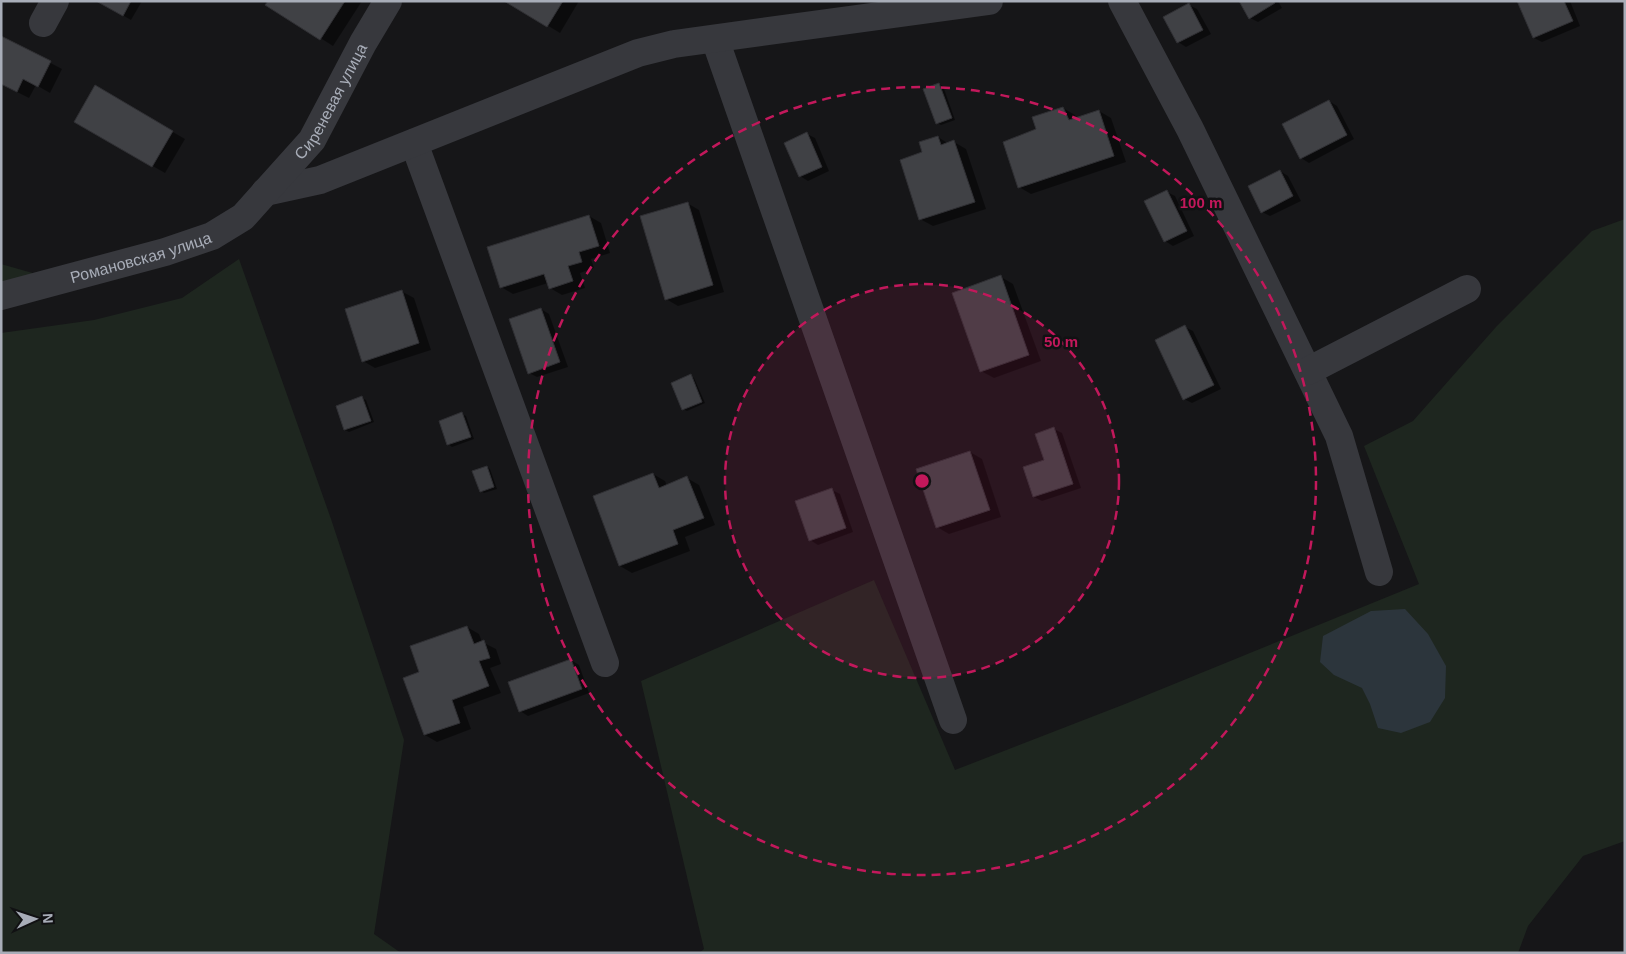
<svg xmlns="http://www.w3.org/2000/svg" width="1626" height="954" font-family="Arial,sans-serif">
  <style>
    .green { fill: #1e261f }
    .water { fill: #2c353c }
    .shadow { fill: #0007 }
    .building { fill: #404145; stroke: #303034 }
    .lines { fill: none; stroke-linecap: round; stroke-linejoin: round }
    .minor { stroke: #37383d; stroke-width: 28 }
    .ring { fill: none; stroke: #c2185b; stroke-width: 2.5; stroke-dasharray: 9 6 }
    .labels { text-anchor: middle; stroke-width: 5; stroke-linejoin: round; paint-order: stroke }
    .street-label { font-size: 16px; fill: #a8adb8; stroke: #111113 }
    .centre { fill: #c2185b; stroke: #111113; stroke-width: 2.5 }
    .ring-label { font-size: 15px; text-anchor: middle; font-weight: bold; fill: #c2185b; stroke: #111113; stroke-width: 5; stroke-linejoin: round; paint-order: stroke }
  </style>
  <rect width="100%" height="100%" fill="#161618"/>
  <!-- green -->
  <path class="green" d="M1625,219v622l-42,15 -55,70 -10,27h-819l5,-4 -63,-268 233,-101 81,190 170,-66 294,-120 -55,-138 49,-25 83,-94 96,-96z
    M239,259l92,260 73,221 -30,194 27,19h-400v-620l93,-13 88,-22z
    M1,264l35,10 -35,8z"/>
  <!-- water -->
  <path class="water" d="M1405,609l23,25 18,32 -1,32 -15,24 -29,11 -23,-5 -8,-24 -8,-16 -28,-13 -14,-13 3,-26 48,-25z"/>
  <!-- shadow -->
  <path class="shadow" d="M98,1h44l-11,19z
    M269,1h93l-29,45 -66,-42z
    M507,1h72l-19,32z
    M1240,1h38l4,7 -24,14 -8,-4z
    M1518,1h52l10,25 -38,16 -8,-4z
    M1189,5l8,4 14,25 -25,13 -8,-5z
    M1,37l61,32 -12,24 -14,-8 -7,13 -28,-14z
    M939,84l4,2 12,34 -14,5 -4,-2z
    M95,87l90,52 -20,34 -90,-51z
    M1329,101l8,5 17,33 -45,24 -8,-5 -17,-33z
    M1063,108l12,7 1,4 23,-8 12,7 15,44 -95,32 -12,-7 19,-57z
    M807,134l8,4 14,33 -21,10 -8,-5z
    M938,137l11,7 5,-2 12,7 20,60 -53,17 -13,-7 4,-66z
    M1280,171l8,5 13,25 -31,15 -8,-4z
    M1167,192l8,4 19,40 -21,10 -8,-5z
    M687,203l12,7 25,82 -46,14 -12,-7z
    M589,216l12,7 9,30 -19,6 3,9 -14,5 5,15 -23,7 -12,-7 -2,-5 -35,11 -12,-7z
    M1001,277l12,7 28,77 -47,17 -13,-7z
    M401,291l13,7 17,52 -56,18 -12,-7z
    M541,309l8,5 19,53 -31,10 -8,-4z
    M1185,327l8,4 28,58 -29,14 -8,-4z
    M691,376l3,2 11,25 -18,8 -4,-2z
    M362,398l4,2 8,22 -25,10 -4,-2 -8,-23z
    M462,414l4,2 8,23 -22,8 -4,-3z
    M1054,429l8,4 19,55 -39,13 -8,-4 12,-36z
    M970,452l12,7 19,58 -52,17 -12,-7z
    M487,467l3,2 7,20 -13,4 -3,-2z
    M653,474l12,7 2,5 20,-8 12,7 16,40 -30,12 5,14 -58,22 -12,-7 -26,-69z
    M832,490l8,4 13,38 -35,13 -8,-5z
    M467,627l12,7 3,8 14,7 5,15 -11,4 11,25 -38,14 8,22 -34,13 -12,-7 -4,-62z
    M571,660l8,5 10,28 -61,23 -8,-5z"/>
  <!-- building -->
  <path class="building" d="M96,1h35l-8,15z
    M268,1h77l-25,39 -55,-35z
    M504,1h59l-16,26z
    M1239,1h35l1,2 -26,16z
    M1517,1h47l9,20 -40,17z
    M1189,3l14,27 -26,13 -14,-26z
    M1,36l50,25 -13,26 -15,-8 -6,13 -16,-8z
    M939,83l13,35 -16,6 -13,-35z
    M95,85l78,46 -21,36 -78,-45z
    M1329,100l18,35 -47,24 -18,-35z
    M1063,107l6,13 30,-10 15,46 -96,32 -15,-46 33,-13 -4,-12z
    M807,132l15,35 -23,10 -15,-34z
    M938,136l3,9 13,-5 21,62 -56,18 -19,-60 22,-8 -3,-10z
    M1280,170l13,26 -32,17 -13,-27z
    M1167,190l20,41 -23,11 -20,-41z
    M688,202l25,83 -48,15 -25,-84z
    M589,215l10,31 -20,6 3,10 -14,4 5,15 -24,8 -5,-15 -44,14 -13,-41z
    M1001,275l28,80 -49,17 -28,-79z
    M402,290l17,53 -57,19 -17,-53z
    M541,308l19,54 -32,12 -19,-55z
    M1185,325l29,60 -31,15 -28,-60z
    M691,374l11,28 -20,8 -11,-27z
    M362,396l9,25 -27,9 -8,-24z
    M462,412l9,25 -24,8 -8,-24z
    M1054,427l19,57 -40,13 -10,-30 21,-7 -9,-26z
    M970,451l20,59 -54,18 -20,-59z
    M487,466l7,21 -14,5 -8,-21z
    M653,473l6,15 28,-12 17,42 -31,12 5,14 -59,22 -26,-70z
    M832,488l14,40 -37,13 -14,-40z
    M467,626l7,18 10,-4 6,18 -11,3 10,25 -37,14 8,23 -36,12 -21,-57 16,-6 -9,-26z
    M571,659l11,30 -63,23 -11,-30z"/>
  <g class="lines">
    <!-- minor -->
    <g class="minor">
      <path d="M1122,1l68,128 149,307 40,136"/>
      <path d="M43,23l12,-22"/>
      <path d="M715,39l238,681"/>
      <path d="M414,143l191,520"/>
      <path d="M265,192l55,-12 318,-127 36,-9 315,-43"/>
      <path id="s1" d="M1,296l164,-44 47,-16 31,-19 69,-77 51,-97 25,-42"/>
      <path d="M1308,371l159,-82"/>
    </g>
  </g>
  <!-- distance rings -->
  <circle cx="922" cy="481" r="197" fill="#c2185b" fill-opacity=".12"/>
  <g class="ring">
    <circle cx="922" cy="481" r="197"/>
    <circle cx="922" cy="481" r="394"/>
  </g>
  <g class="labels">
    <!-- street labels -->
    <g class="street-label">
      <text dy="6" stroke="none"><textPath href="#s1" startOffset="402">Сиреневая улица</textPath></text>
      <text dy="6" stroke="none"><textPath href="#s1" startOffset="145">Романовская улица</textPath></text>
    </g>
  </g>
  <circle cx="922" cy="481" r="8" class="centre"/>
  <g class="ring-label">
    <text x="1201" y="208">100 m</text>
    <text x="1061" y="347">50 m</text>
  </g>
  <!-- border -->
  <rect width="1626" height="954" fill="none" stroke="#a8adb8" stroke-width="5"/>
  <!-- north arrow -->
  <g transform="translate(35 919) rotate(87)" stroke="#111113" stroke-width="4" paint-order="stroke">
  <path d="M0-4L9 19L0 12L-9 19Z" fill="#a8adb8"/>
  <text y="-8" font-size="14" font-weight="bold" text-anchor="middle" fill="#a8adb8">N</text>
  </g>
</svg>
